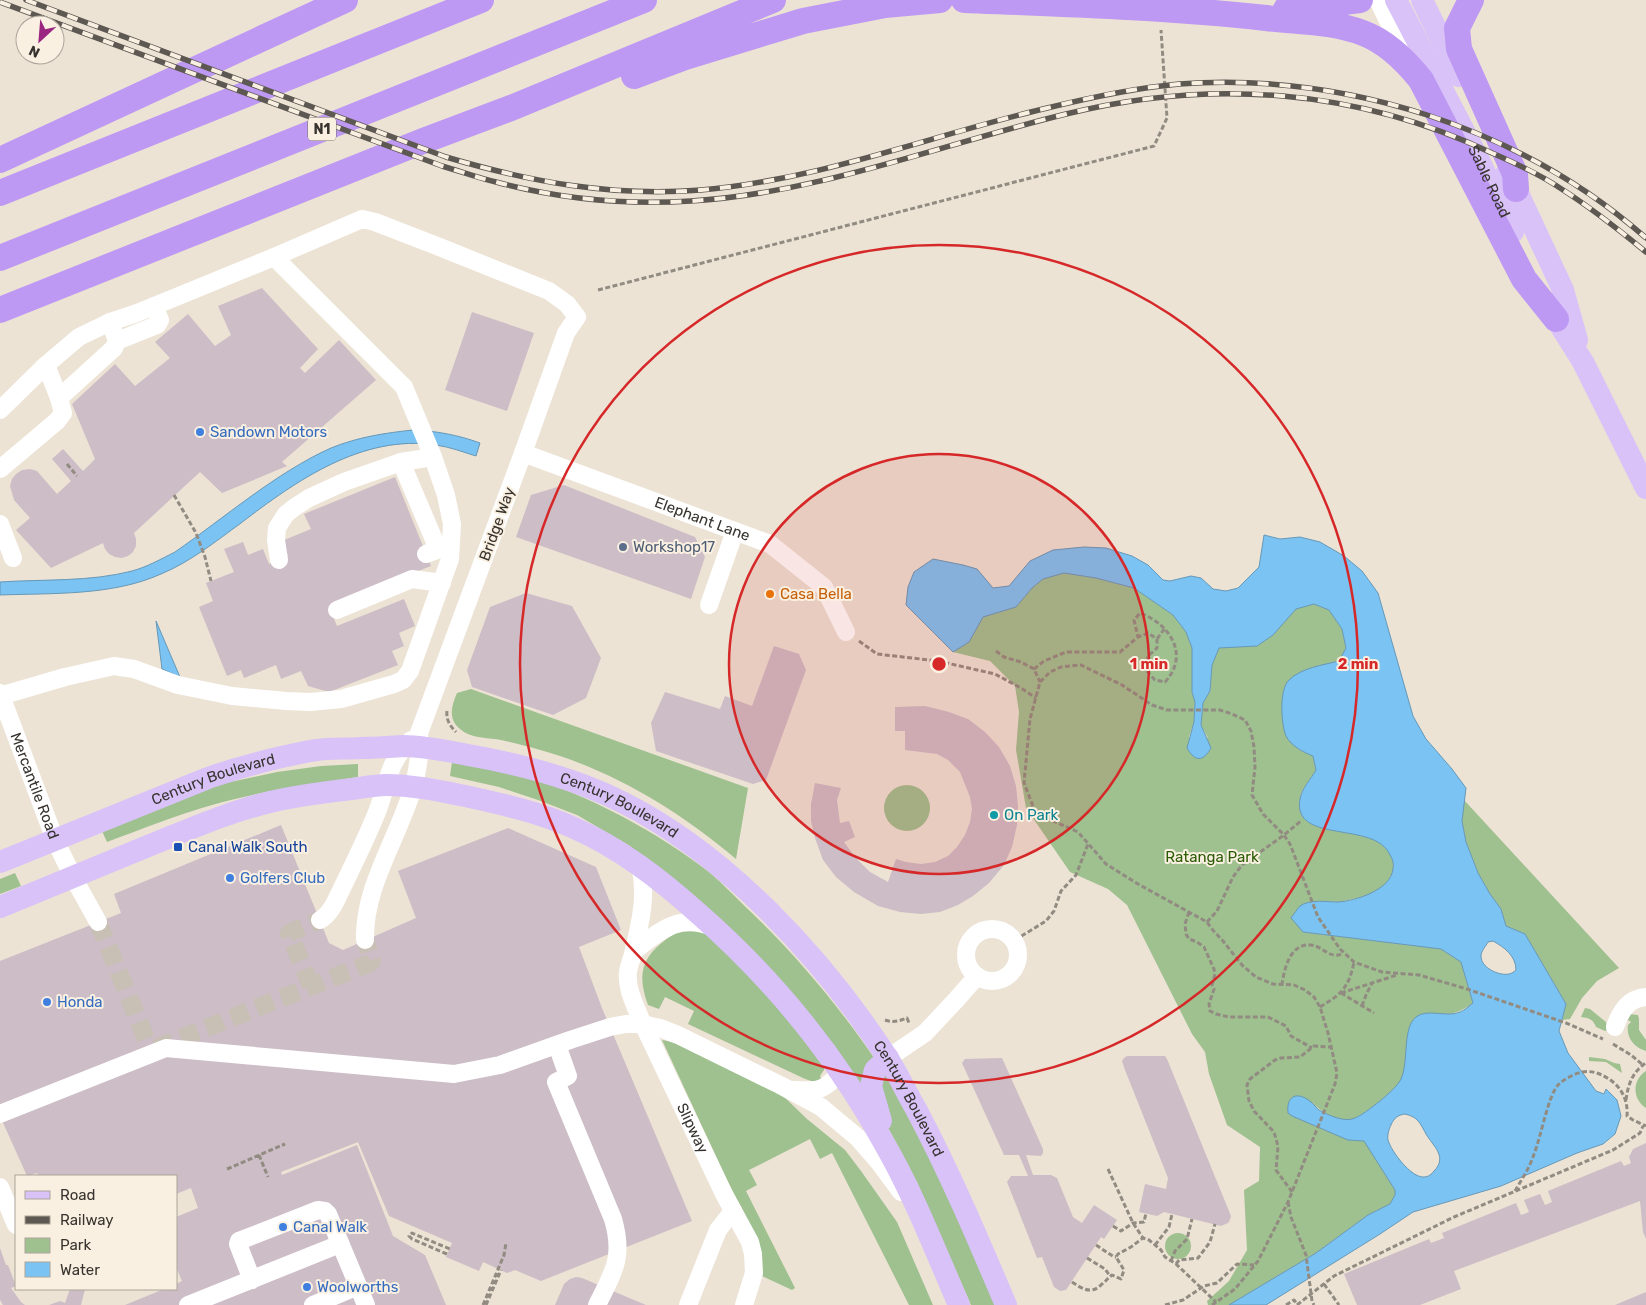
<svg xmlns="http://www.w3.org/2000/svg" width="1646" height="1305" font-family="Rubik,sans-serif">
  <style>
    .green { fill: #9fc08f }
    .water { fill: #7bc3f2; stroke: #6798b7; fill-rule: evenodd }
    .building { fill: #cdbdc6 }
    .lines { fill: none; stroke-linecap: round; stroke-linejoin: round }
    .minor-tunnel { stroke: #c8c0b4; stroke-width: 18; stroke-dasharray: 18 9; stroke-linecap: butt }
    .path { stroke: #918b81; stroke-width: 3; stroke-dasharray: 5 2.5; stroke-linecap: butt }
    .minor { stroke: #fff; stroke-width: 18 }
    .major { stroke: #d8c2f8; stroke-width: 22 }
    .highway { stroke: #be99f3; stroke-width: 26 }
    .rail-casing { stroke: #5d5851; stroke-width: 5.5 }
    .rail { stroke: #faf0e2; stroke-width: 4; stroke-dasharray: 11; stroke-linecap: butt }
    .ring { fill: none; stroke: #d62828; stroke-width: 2.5 }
    .shop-dot { fill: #3f7fe0; stroke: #faf0e2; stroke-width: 2 }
    .service-dot { fill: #5c6f8a; stroke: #faf0e2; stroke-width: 2 }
    .food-dot { fill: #e8710a; stroke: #faf0e2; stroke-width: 2 }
    .culture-dot { fill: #0f9aa8; stroke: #faf0e2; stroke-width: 2 }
    .transit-dot { fill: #1a4fb4; stroke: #faf0e2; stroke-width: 2 }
    .labels { text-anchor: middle; stroke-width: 4; stroke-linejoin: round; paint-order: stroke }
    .shield { fill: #faf0e2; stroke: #726c64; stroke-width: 1 }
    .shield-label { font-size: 14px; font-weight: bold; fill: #37332e }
    .street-label { font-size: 15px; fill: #37332e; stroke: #faf0e2 }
    .shop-label { font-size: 15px; fill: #366cbe; stroke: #faf0e2; text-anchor: start }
    .service-label { font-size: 15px; fill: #4e5e75; stroke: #faf0e2; text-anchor: start }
    .food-label { font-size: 15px; fill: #c56008; stroke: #faf0e2; text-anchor: start }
    .culture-label { font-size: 15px; fill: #0d838f; stroke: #faf0e2; text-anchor: start }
    .transit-label { font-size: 15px; fill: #164399; stroke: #faf0e2; text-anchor: start }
    .park-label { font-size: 15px; fill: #2b5b04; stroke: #faf0e2 }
    .centre { fill: #d62828; stroke: #faf0e2; stroke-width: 2.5 }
    .ring-label { font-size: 15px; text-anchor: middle; font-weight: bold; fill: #d62828; stroke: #faf0e2; stroke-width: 4; stroke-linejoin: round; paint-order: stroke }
  </style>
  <rect width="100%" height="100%" fill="#ece3d5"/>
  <!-- green -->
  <path class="green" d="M1064,573l32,5 38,10 39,27 13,17 6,16v44l3,10 -1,20 -5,15 19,1 -7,-13 2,-22 7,-12 2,-26 7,-18 38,-1 16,-11 23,-27 18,-4 15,6 13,19 4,19 -7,13 -42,13 1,75 15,7 3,14 -14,21 -2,6 45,35 16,3 16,5 11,8 5,13v10l-4,9 -9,9 -14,7 -26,6 -22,-1 -15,31 138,17 20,13 12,41c-17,12 -25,13 -45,10l-21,22c0,14 1,32 -6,45 -5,10 -41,39 -52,40 -11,1 -30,-9 -37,-18l15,28 21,10 16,1 3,4 28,45v5l-5,9 -22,11 -52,38 -87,52h-21l-1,-4 22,-20 18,-31 -3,-60 15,-9 1,-34 -33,-22 -18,-51 -4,-22 -13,-18 -65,-129 -19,-16 -38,-17 -44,-64 -10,-58 3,-38 -4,-26 -25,-25 -37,-9 16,-10 14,-25 33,-10 16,-19 11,-9z
    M471,689l277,99 -12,71c-52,-44 -111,-81 -176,-103 -19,-6 -40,-12 -59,-16 -11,-2 -28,-2 -37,-8 -16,-10 -14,-23 -7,-39z
    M452,762c17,3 36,3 52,8 67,16 142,55 197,96 18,13 34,31 51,47 63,61 117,131 162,207 11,20 20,42 29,63 19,41 37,81 56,122h-28l-54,-123 -25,-47 -30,-50 -232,-239 -53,-31 -39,-15 -39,-13 -49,-11z
    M358,764v13c-49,8 -98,14 -146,28 -36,10 -70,24 -105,37l-5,-11 110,-45 65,-14 44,-6z
    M884 808a23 23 0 1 1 46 0a23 23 0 1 1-46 0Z
    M1464,800l155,168 -22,13 -15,17 -12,21 -8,1 4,-16 -41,-70 -19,-8 -5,-17 -11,-15 -12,-21 -12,-31 -4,-21z
    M15,873l6,13 -21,8v-15z
    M696,929l17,9 33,32 79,94 -1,6 -4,6 1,3c-6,4 -11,2 -18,-1l-115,-54 6,-13 -29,-14 -6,12 -11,-4c-11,-30 -7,-48 20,-67 4,-2 9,-7 13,-8 4,-2 11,-1 15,-1z
    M1585,1008l5,1 16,13 1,8 -2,1 -9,-4c-3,-8 -7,-9 -15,-10z
    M1629,1014l9,1 1,4v11l7,10v11c-12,-4 -20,-13 -18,-26l3,-3 -3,-2 -2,2z
    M662,1040l11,2 104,48 30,29 38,31 16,21 36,51 36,83h-24l-77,-152 -12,6 -10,-20 -61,31 8,15 -11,6 49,97 -3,2 -34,-16 1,-25z
    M1589,1057l16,2 9,4 6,1 2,9 -16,-11 -17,-1z
    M1646,1071v37c-14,-9 -14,-28 0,-37z
    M1165 1246a13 13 0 1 1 26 0a13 13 0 1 1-26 0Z"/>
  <!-- water -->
  <path class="water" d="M413,430c24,1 45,5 67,13l-4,13c-13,-4 -26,-9 -40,-11 -74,-11 -140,36 -195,78 -26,19 -51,39 -80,51 -49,22 -108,19 -161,21v-13c44,-3 90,0 132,-11 15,-4 29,-12 43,-19 49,-34 102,-80 156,-104 27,-11 54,-15 82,-18z
    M1264,535l16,4 20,-2 20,5 24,14 18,15 16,22 35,123 13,23 26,30 14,19 -4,33 4,21 12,31 12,21 11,15 5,17 19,8 41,70 -7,27 9,22 28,38 8,3 2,-5 11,11 4,16 -6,18 -12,10 -26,9 -76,33 -88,26 -33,22 -114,71h-37l87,-52 52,-38 22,-11 5,-9v-5l-31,-49 -16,-1 -56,-24 -4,-3c-2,-18 10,-22 23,-11 3,2 5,6 8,8 9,5 26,13 36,8 10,-4 42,-29 46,-39 8,-17 1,-51 15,-62 11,-9 31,1 44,-5 5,-2 9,-6 13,-9l-12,-41 -20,-13 -138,-17 -12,-14c3,-4 6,-9 9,-12 10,-7 27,-4 38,-4 17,-1 53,-12 55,-33 1,-5 0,-9 -3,-14 -15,-35 -98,-10 -90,-56 2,-11 11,-20 16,-29l-3,-14c-10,-4 -22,-10 -27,-20 -5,-12 -7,-47 3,-56 12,-12 34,-15 50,-19l7,-13 -4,-19 -13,-19 -15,-6 -18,5 -23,26 -16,11 -38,2 -7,17 -2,26 -7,12 -2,22 10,23c-8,14 -16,14 -24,0l7,-26 1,-20 -3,-10v-44l-6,-16 -13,-17 -39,-27 -38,-10 -32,-5 -21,6 -11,9 -16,19 -33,10 -14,25 -16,10 -47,-47 2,-18 6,-15 19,-13 30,6 14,4 16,19 16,-2 21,-25 23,-11 31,-3 22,1 26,8 16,9 15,15 7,1 21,-5 10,2 12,11 13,2 12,-3 21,-21zM1493,941c11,6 23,15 23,29 -1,1 -5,4 -7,4 -10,2 -28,-6 -28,-18 0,-5 5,-10 7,-14zM1405,1114c13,3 15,9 21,20 7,12 22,23 8,37 -2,3 -6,6 -10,6 -13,1 -33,-26 -36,-37 -1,-5 1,-11 3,-15 3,-7 7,-10 14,-11z
    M156,621l24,56 -18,-8z"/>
  <!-- building -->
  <path class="building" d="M262,288l56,61 -18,19 5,5 34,-33 37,40 -94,82 5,4 -65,27 -22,-21 -66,61 2,6v7l-3,6 -5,4 -6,2 -7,-1 -6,-3 -4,-5 -2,-6 -52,25 -35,-38 14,-12 -16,-18 -4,-14 2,-7 4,-5 6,-4 8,-1 7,2 20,23 14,-13 -19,-22 11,-10 20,22 12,-12 -23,-55 43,-40 20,22 35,-28 -15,-16 33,-28 27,32 16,-11 -13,-29z
    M472,312l62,21 -27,78 -62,-21z
    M395,477l36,89 -102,40 8,20 67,-27 11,27 -16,7 5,13 -12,5 6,14 -69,27 -21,-6 -7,-15 -20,8 -5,-14 -32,13 -3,-8 -14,6 -28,-69 14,-6 -7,-18 28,-11 -10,-23 19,-7 5,13 15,-6 6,15 19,-8 -6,-15 29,-12 -7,-15z
    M564,485l131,52 10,20 -14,42 -175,-62 15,-42z
    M526,593l46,13 29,52 -15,40 -33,17 -81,-28 -5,-17 23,-63z
    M774,646l25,8 7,16 -40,110 -13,4 -97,-33 -5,-28 14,-31 55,17 5,-13 27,10z
    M925,706l24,6 19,7 17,13 14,15 11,19 6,20 2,20 -1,19 -5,22 -8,18 -15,18 -16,13 -15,9 -18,7 -19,2 -21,-2 -22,-6 -24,-14 -18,-15 -13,-17 -8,-22 -4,-17v-17l4,-21 26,5 -4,12 3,23 9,-2 6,16 -11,5 11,15 15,15 18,10 8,-23 10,3 15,2 14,-2 13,-6 9,-9 8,-12 5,-13 2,-13 -2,-12 -10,-25 -12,-12 -11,-6 -32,-4v-19h-10v-24z
    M281,825l48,118 14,7 73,-32 -18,-47 110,-43 88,39 25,63 -42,17 23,61 90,213 -151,60 -26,-11 -8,3 -24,-11 -4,9 -33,-14 6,-14 -63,-27 -31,-74 -77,30 1,3 75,-30 36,91 32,19 21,50h-321l39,-16h12v-5l6,-3 -6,-14v-50l22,-9 -7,-20 -15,6v-18h-137l-2,-3 -10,3 -27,-60v-155l121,-48 -7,-19z
    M1127,1056h38l2,3 64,157 -1,4 -2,3 -7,3 -57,-14 -7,4 -18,-4 6,-28 21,5 2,-11 -43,-108 -3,-9 2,-3z
    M1002,1058l41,91v4l-2,3 -15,-1 7,20h18l6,3 16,39 9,6 12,-18 23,15 -13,19 -3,-2 -35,53 -6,1 -6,-4 -12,-30 -5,1 -30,-76 4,-6h17l-9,-21h-15l-42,-92 3,-4z
    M1646,1143v96l-3,-7 -3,-31 -186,70 7,18 -41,16h-63l-13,-31 85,-35 2,4 13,-5 -2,-5 74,-30 5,12 8,-3 -5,-12 16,-6 5,11 7,-3 -4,-11 73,-30 3,5 7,-3 -2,-6 4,-8z
    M0,1248l6,17h2l8,21 -5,2 10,14 4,3h-22l-3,-5z
    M576,1277l6,1 64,27h-91l9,-21 6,-5z
    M70,1289h15l-4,16h-32l11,-4 5,2z
    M1646,1292v13h-31z"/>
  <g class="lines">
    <!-- minor-tunnel -->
    <path class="minor-tunnel" d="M98,922l53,129
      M311,986l-22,-53 31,-13
      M156,1048l214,-85 2,-2 -7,-21"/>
    <!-- path -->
    <path class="path" d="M598,290l556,-144 13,-28 -6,-88
      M67,464l10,12
      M174,495l22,38 9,24 6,24
      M1157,639l8,-11
      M859,641l18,13 61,7 57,13 26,14 15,10
      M996,651l8,6 17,5 13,7 6,13
      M1034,669l10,-8 22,-9h54l18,-15 10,-4 9,6v9l-9,8 -3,13 10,11 10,2c25,-27 5,-58 -25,-69l-6,7 4,17
      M447,711c-1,9 3,15 9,21
      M1189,912l-4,12 1,10 3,5 8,3 7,5 10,22 1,5 -3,11 2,4 -5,15 1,7 6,3 13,3h39l18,9 5,10 21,12
      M1207,922l10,-11 16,-34 9,-12 42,-30 18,-15
      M1015,940l31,-19 8,-10 7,-20 15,-16 12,-31
      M1282,985c2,-16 8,-42 29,-40 12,1 20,16 32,8
      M1341,993l56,-18
      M1341,993l33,20
      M1362,1006l4,-11 6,-12
      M1320,1007c22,-13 29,-20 34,-45
      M885,1020c8,3 14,1 22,-2l2,5
      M1613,1044l18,11 12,10
      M1626,1100c2,-15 6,-28 20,-37
      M259,1155l9,22
      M227,1169l58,-25
      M1108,1169l25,54 10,15 6,2 12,10 4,7 11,7 40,38
      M1515,1191c7,-12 15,-24 19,-37 7,-17 14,-58 24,-69 6,-6 16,-11 24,-13 12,-2 22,3 31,10 11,9 15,22 14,34l6,4 13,6
      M1292,1192l-16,-22 2,-24 -4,-14 -20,-21 -5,-10 -2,-16 3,-6 25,-19 6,-2 19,-1 14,-11 16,1
      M1288,1202l3,15 15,38 6,46 2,4
      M1113,1226l8,5 12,-8 11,-1 2,-9
      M1096,1245l18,12h2
      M1155,1245l14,-18 3,-13
      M447,1254l-35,-15 -3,-3 3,-3 2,1 36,15
      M1087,1258l18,11 5,7
      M1171,1261l4,-10 12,-12 5,-20
      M1176,1264l3,-4 19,-2 12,-16 5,-18
      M1072,1282c10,7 20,13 30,2 4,-3 6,-6 10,-9l9,4 3,-9 -8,-13 2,-3 13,-7 12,-9
      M1324,1284l15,21
      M483,1305l21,-50 2,-12
      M486,1305l15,-35
      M1165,1305l18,-5 21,-14 13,-3 20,-19 17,1
      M1212,1305l23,-16 23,-28 30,-59 47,-118 2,-11 -9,-40 -8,-26 -6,-10 -9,-7 -11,-5 -21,-1 -17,-7 -14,-12 -19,-24 -12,-13 -4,-6 -69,-38 -32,-20 -28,-32 -34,-15 -10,-8 -10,-26 6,-64 10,-37 10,-10 11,-5 20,-2 41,20 30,20 15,5h53l12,4 13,6 6,11 3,16 1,20 -3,28 11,19 21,21 6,9 28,73 22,32 14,13 28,10 37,3 48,14 99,34 37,16
      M1286,1305l8,-5 3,4
      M1297,1305l37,-29 120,-59 159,-67 27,-17 3,-7"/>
    <!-- minor -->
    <g class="minor">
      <path d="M1378,0l28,58"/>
      <path d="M117,341l40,-16 3,-5 -6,-14"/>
      <path d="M59,398l55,-50 3,-7 -7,-19"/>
      <path d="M0,410l46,-45 33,-28 31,-15 27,-9 137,-56 88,-38 13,3 67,26 107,43 18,13 10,13 -11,16 -43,120 -104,280c7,74 -56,135 -54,207"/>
      <path id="s1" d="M523,453l247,91 54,43 22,45"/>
      <path d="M401,462l37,87 -1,1 -11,4"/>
      <path d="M0,469l57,-48 6,-8 -4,-15 -13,-33"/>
      <path d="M0,524l13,34"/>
      <path d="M279,560l-3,-20 1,-12 9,-14 9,-7 14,-9 35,-16 57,-20 32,-5"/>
      <path d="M709,605l26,-74"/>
      <path d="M337,610l75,-31 30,4"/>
      <path id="s2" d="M0,693l55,147 18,37 25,45"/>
      <path d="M0,696l65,-19 49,-11 20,3 44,16 54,11 54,5 24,1 31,-3 53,-15 9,-4 7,-9 40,-112 2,-35 -6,-29 -13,-38 -29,-70 -130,-130"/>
      <path id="s3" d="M640,865c7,28 1,56 -6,84 -1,8 -5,15 -6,23 -2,16 7,33 13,48l83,174 26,48 3,12 1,19 -10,32"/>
      <path d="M320,920c12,-7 17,-22 23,-34 12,-25 24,-49 34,-74 11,-28 10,-49 34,-72"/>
      <circle cx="992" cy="955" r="26"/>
      <path d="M634,951c26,-20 45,-38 78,-24"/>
      <path d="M1615,1027c5,-15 13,-29 31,-30"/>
      <path d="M557,1045l11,31 -12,6 57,137c11,38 1,52 -16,86"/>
      <path d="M888,1058l37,-25 31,-33 21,-24"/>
      <path d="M793,1090c24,1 31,2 47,-18"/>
      <path d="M0,1114l166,-66 288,26 46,-9 70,-25 40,-13 16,-3h16l18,4 18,7 102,50 41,22 37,31 20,23 23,31"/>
      <path d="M0,1187l16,38"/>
      <path d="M252,1280l-14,-36 1,-3 79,-31 7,1 3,3 38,91"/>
      <path d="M188,1305l152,-61"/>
      <path d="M313,1305l45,-19"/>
      <path d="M688,1305l30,-75 15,-19"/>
    </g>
    <!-- major -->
    <g class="major">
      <path id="s4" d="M1396,0l82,158 35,74"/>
      <path d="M1422,0l37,76"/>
      <path d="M1506,174l10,15 47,101 14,50"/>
      <path d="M1548,303l8,16 27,43 63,126"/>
      <path id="s5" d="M0,862l208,-84c25,-9 51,-16 78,-22 10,-2 21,-5 31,-6 14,-2 29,-1 43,-2 15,0 29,-1 43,-2 22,0 44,5 65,9 52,9 106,23 154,47 106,53 201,157 265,255 11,17 19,35 29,52 34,64 62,130 90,196"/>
      <path d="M0,907c49,-20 99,-41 148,-61 40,-16 80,-34 122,-44 24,-6 49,-9 73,-12 14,-1 29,-5 43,-5 26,0 54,6 79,11 37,8 73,16 107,31 48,21 88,52 127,87 74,65 137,142 185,229 30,52 51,107 75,162"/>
      <path d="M881,1121l-10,-35 4,-16 13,-12"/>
    </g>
    <!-- highway -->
    <path class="highway" d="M964,0c101,4 202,7 302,18 32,4 66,3 97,15 24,9 42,27 58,47l103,199 32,40
      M1471,0l-14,28 2,21 56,125 1,15
      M1286,9l74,-9
      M634,76l51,-19 118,-36 82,-16 55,-5
      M0,160l345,-160
      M0,193l481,-193
      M0,258l644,-258
      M0,310l423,-169 88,-33 262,-108"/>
    <!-- rail casing -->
    <g class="rail-casing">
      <path id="rail" d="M26,0l420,157c84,25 167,40 255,33 118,-10 228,-54 342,-81 45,-11 90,-21 136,-25 166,-12 342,44 467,154
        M0,2l442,164c18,5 36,12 54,16 64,17 130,23 195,19 129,-8 251,-57 375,-87 145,-36 291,-25 426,39 23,10 47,21 68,35 30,19 58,41 86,64"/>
    </g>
    <!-- rail -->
    <use href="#rail" class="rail"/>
  </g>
  <!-- distance rings -->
  <circle cx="939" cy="664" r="210" fill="#d62828" fill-opacity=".12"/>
  <g class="ring">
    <circle cx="939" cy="664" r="210"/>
    <circle cx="939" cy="664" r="419"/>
  </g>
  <!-- markers -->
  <g class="shop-dot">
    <circle cx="200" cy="432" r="5"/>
    <circle cx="230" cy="878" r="5"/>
    <circle cx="47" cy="1002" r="5"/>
    <circle cx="283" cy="1227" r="5"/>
    <circle cx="307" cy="1287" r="5"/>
  </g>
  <circle class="service-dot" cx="623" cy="547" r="5"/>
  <circle class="food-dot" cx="770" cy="594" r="5"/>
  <circle class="culture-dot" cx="994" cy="815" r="5"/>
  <rect class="transit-dot" x="173" y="842" width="10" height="10" rx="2.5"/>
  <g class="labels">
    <!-- shield labels -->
    <rect class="shield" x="308" y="117.5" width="28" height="23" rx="4"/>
    <g class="shield-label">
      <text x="322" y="134">N1</text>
    </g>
    <!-- street labels -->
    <g class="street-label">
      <text dy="5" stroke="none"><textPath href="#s4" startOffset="204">Sable Road</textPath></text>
      <text dy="5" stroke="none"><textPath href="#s1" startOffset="191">Elephant Lane</textPath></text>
      <text transform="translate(497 524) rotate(-70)" y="5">Bridge Way</text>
      <text dy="5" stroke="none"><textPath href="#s5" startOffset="229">Century Boulevard</textPath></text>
      <text dy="5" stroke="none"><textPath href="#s2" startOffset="99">Mercantile Road</textPath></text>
      <text dy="5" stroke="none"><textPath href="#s5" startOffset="649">Century Boulevard</textPath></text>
      <text dy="5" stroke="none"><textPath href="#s5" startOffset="1069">Century Boulevard</textPath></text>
      <text dy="5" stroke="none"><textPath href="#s3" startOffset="279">Slipway</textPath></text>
    </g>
    <!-- shop labels -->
    <g class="shop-label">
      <text x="210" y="437">Sandown Motors</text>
      <text x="240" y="883">Golfers Club</text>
      <text x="57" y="1007">Honda</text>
      <text x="293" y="1232">Canal Walk</text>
      <text x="317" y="1292">Woolworths</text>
    </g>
    <!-- service labels -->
    <g class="service-label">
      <text x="633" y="552">Workshop17</text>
    </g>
    <!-- food labels -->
    <g class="food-label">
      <text x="780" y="599">Casa Bella</text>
    </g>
    <!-- culture labels -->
    <g class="culture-label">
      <text x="1004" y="820">On Park</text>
    </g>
    <!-- transit labels -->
    <g class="transit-label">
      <text x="188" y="852">Canal Walk South</text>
    </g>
    <!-- park labels -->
    <g class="park-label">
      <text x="1212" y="862">Ratanga Park</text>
    </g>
  </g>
  <circle cx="939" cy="664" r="8" class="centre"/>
  <g class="ring-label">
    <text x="1149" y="669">1 min</text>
    <text x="1358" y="669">2 min</text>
  </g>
  <!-- legend -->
  <rect x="15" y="1175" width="162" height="115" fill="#faf0e2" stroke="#aca49a"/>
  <rect x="25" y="1191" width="25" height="8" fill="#d8c2f8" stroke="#aca49a"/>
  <text x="60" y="1200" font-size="15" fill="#37332e">Road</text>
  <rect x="25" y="1216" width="25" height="8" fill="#5d5851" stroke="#aca49a"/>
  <text x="60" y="1225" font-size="15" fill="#37332e">Railway</text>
  <rect x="25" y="1238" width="25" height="15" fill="#9fc08f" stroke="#aca49a"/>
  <text x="60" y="1250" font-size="15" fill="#37332e">Park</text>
  <rect x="25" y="1262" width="25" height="15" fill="#7bc3f2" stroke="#aca49a"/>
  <text x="60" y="1275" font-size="15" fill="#37332e">Water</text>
  <!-- north arrow -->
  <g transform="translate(40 40) rotate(206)"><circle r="24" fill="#faf0e2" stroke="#aca49a"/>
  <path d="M0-4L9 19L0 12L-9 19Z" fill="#9b2681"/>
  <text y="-8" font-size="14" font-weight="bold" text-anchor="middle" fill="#37332e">N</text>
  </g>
</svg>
